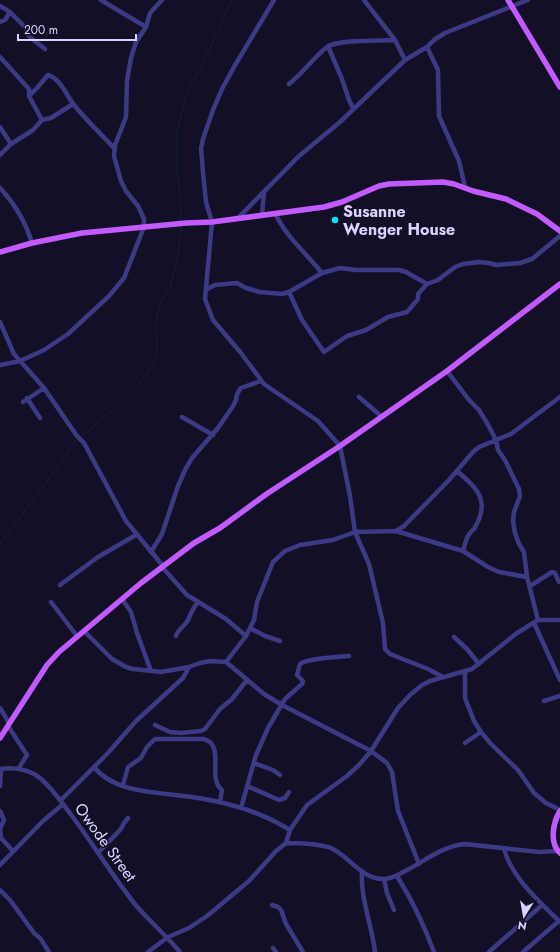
<svg xmlns="http://www.w3.org/2000/svg" width="560" height="952" font-family="Jost,sans-serif">
  <style>
    .lines { fill: none; stroke-linecap: round; stroke-linejoin: round }
    .stream { stroke: #0c2248; stroke-width: 1 }
    .minor { stroke: #3d3a85; stroke-width: 4.5 }
    .major { stroke: #c25bff; stroke-width: 5.5 }
    .poi-dot { fill: #00e5ff; stroke: #130f26; stroke-width: 1.5 }
    .labels { text-anchor: middle; stroke-width: 3; stroke-linejoin: round; paint-order: stroke }
    .poi-label { font-size: 16px; font-weight: bold; fill: #d9d4ff; stroke: #130f26; text-anchor: start }
    .street-label { font-size: 16px; fill: #d9d4ff; stroke: #130f26 }
  </style>
  <rect width="100%" height="100%" fill="#130f26"/>
  <g class="lines">
    <!-- stream -->
    <path class="stream" d="M181,221l-1,-27 -3,-23v-40l9,-36 4,-9 7,-10 35,-76
      M80,436c3,-3 9,-4 12,-8 17,-15 60,-50 64,-72 2,-15 -2,-30 2,-45 2,-9 9,-17 12,-25 5,-17 11,-43 11,-60
      M0,544l60,-80 17,-26"/>
    <!-- minor -->
    <path class="minor" d="M101,0l45,27
      M274,0l-40,67 -12,22 -9,21 -10,29 -2,9 2,25 3,29 6,20 -7,77 8,21 28,33 23,31 54,37 22,25 10,50 5,36 14,32 14,59 2,26 5,5 38,15 15,8
      M364,0l31,40 10,20
      M0,6l10,6 -5,8 -5,2
      M10,12l17,17 1,6 3,3 14,11
      M328,46l14,33 7,21 4,8
      M427,47l11,23 1,46 20,45 6,26
      M0,57l29,32v7l13,24
      M289,84c14,-11 24,-26 38,-37 10,-8 53,-6 68,-7
      M29,96l8,-8 11,-13c13,4 18,20 26,30 12,15 27,29 40,43
      M0,127l11,17
      M0,155l11,-11 22,-14 9,-10 9,-2 22,-14
      M0,188c15,16 26,35 32,55
      M275,213c11,24 31,40 47,60
      M262,215l2,-23
      M238,218l61,-62 41,-34 65,-62 22,-13 7,-7 11,-7 83,-33
      M207,289l8,-4 22,-2 9,5 14,4 22,2 7,-2 33,-19 18,-5 16,2h43l7,2 21,12
      M289,292l13,28 22,32 23,-16 19,-6 22,-13 19,-5 11,-13v-5l9,-10 11,-4 17,-13 8,-3 16,-2 10,1 7,2 24,-2 12,-4 28,-23
      M0,322l14,32 30,34 33,48 7,7 42,78 37,45
      M0,365l20,-4 24,-11 24,-16 41,-38 15,-18 20,-51v-8l-6,-13 -12,-15 -5,-10 -7,-25 1,-11 11,-28 1,-36 4,-23 5,-16 10,-15 4,-14 12,-13
      M447,371l22,29 10,10 8,13 9,17 2,10 7,10 14,29 1,7 -6,16 -1,9 2,12 4,11 5,8 3,25 11,43
      M359,397l22,19
      M27,398l13,20
      M23,402l21,-14
      M182,417l31,18
      M457,471c21,18 34,30 17,58 -1,1 -3,2 -4,4 -4,4 -5,12 -7,18
      M396,531l8,-5 45,-46 24,-28 6,-5 32,-13 49,-37
      M151,552l11,-18 16,-48 8,-18 6,-10 26,-30 15,-22 3,-6 1,-6 4,-6 20,-7
      M162,567l25,28 39,24 20,17
      M60,585l38,-28 38,-22
      M530,586l22,-14 3,1 4,9
      M122,599l9,13 6,21 14,38
      M51,602l26,34
      M534,623l26,57
      M250,628l15,8 15,5
      M84,631l28,28 14,8 7,2 28,3 28,-5 11,-4 10,-2 16,1 38,32 18,11 89,46 16,12 5,9 6,39 21,53
      M176,636c2,-7 9,-10 12,-16 3,-7 5,-12 10,-18
      M454,637l13,12 12,15
      M226,662l20,-26 8,-16 3,-18 16,-40 12,-11 15,-6 33,-5 22,-8 41,-1 67,20 25,16 11,5 28,5
      M465,672v26l9,23 7,11 9,11 28,27 16,23 12,10 14,7
      M544,701l16,-5
      M0,708l9,15
      M155,725l15,7 11,1 20,-2 4,-2 15,-20 12,-10 15,-19
      M8,726l19,29 -8,13
      M465,743l16,-11
      M254,763l19,7 7,5
      M94,767c21,27 67,25 98,30 13,2 26,4 39,8 20,5 41,14 59,25
      M0,769c15,-2 28,0 40,9 13,11 22,25 32,38 21,28 40,59 62,87 14,17 32,32 46,49
      M123,785l5,-18 13,-9 6,-11 8,-8h49l6,3c12,12 -2,37 12,48l-2,12
      M0,786l1,-17
      M247,786l32,14 6,-2 4,-6
      M61,800l46,-46 29,-33 47,-43 6,-11
      M241,808l15,-53 12,-27 17,-29 17,-15 1,-3 -6,-6 3,-11c8,-6 38,-7 49,-8
      M0,811l4,9 -4,9
      M0,830l1,8 12,13
      M286,843c12,0 34,1 45,5 18,8 31,32 53,31 9,0 17,-6 25,-10 18,-10 35,-23 56,-25l74,8 19,-1
      M504,849c8,29 35,52 56,73
      M99,852l22,-23 3,-6 4,-5
      M0,865l43,-44 20,-17
      M362,871c-2,27 10,54 13,81
      M397,876c15,24 27,49 37,76
      M384,879l3,14 7,17
      M0,890l10,10 24,33 6,5 9,14
      M272,905l6,2 3,3 5,14 17,28
      M273,948l3,4
      M148,952l20,-15 21,-9 18,-12 42,-35 27,-30 10,-8 4,-13 17,-25 40,-29 12,-11 12,-14 27,-43 12,-13 12,-10 8,-4 42,-12 45,-36 21,-13h22
      M489,952l53,-47
      M523,952l36,-31"/>
    <!-- major -->
    <path class="major" d="M508,0l52,87
      M0,252l32,-9 50,-10 104,-10 26,-1 112,-15 18,-5 37,-16 10,-2 54,-2 11,2 19,7 33,8 31,15 23,17
      M0,738l47,-73 12,-13 82,-69 53,-40 26,-15 48,-35 72,-47 107,-75 113,-87
      M560,811c-7,11 -11,32 0,42"/>
  </g>
  <!-- markers -->
  <circle class="poi-dot" cx="335" cy="220" r="4"/>
  <g class="labels">
    <!-- poi labels -->
    <g class="poi-label">
      <text x="343" y="217">Susanne<tspan x="343" dy="18">Wenger House</tspan></text>
    </g>
    <!-- street labels -->
    <g class="street-label">
      <text transform="translate(106 842) rotate(54)" y="6">Owode Street</text>
    </g>
  </g>
  <!-- north arrow -->
  <g transform="translate(524 916) rotate(191)" stroke="#130f26" stroke-width="3" paint-order="stroke">
  <path d="M0-3L7 15L0 10L-7 15Z" fill="#d9d4ff"/>
  <text y="-6" font-size="11" font-weight="bold" text-anchor="middle" fill="#d9d4ff">N</text>
  </g>
  <!-- scale -->
  <path d="M18 34v6h118v-6" fill="none" stroke="#d9d4ff" stroke-width="2"/>
  <text x="24" y="34" font-size="12" fill="#d9d4ff" stroke="#130f26" stroke-width="3" paint-order="stroke">200 m</text>
</svg>
